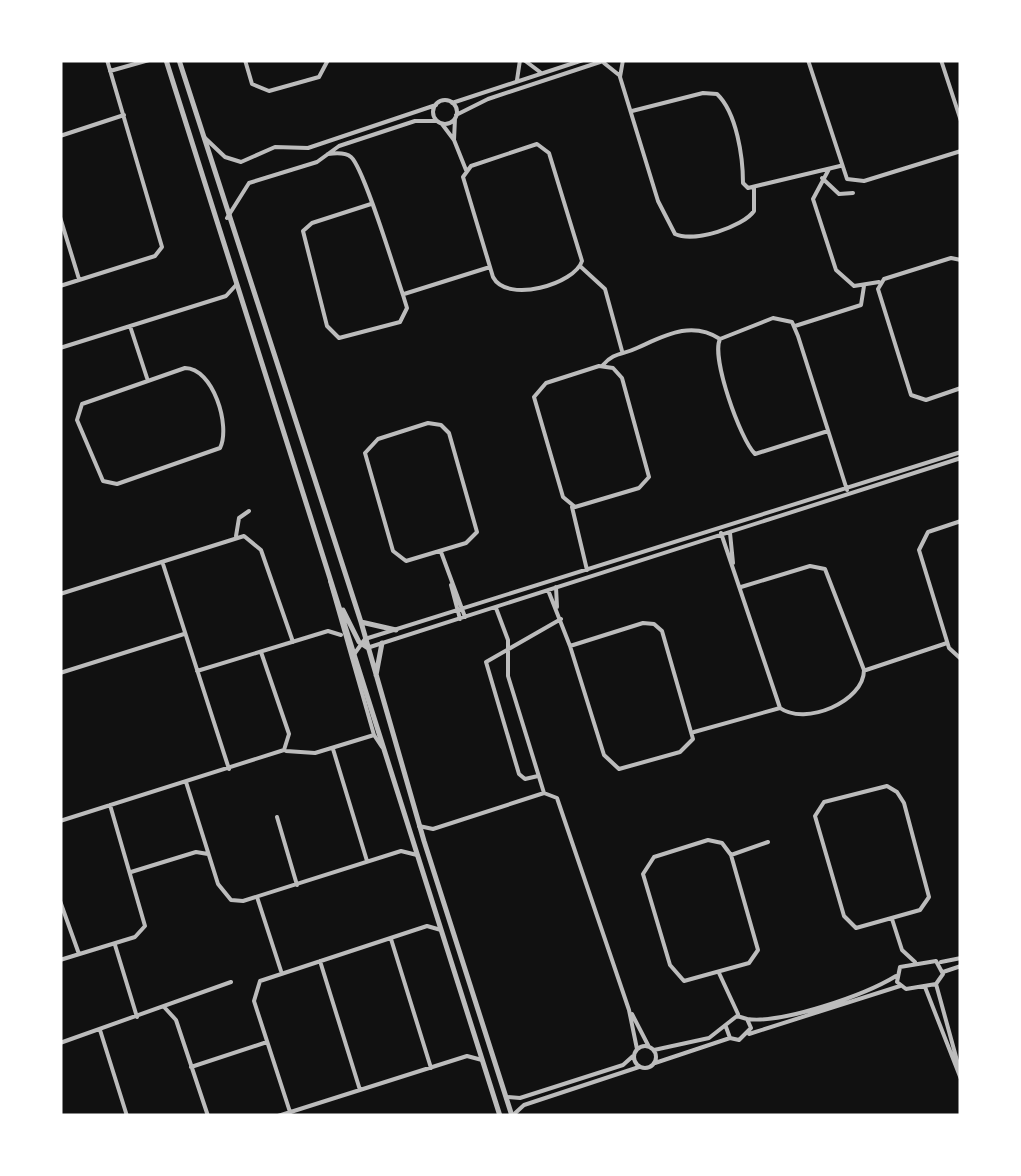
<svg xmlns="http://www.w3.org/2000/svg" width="1021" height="1176" font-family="'DejaVu Sans',sans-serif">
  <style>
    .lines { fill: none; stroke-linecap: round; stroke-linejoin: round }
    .minor { stroke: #bcbcbc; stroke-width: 4 }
    .tertiary { stroke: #bcbcbc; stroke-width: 5 }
  </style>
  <rect width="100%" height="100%" fill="#111"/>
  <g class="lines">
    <!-- minor -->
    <path class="minor" d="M245,60l7,24 17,7 50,-14 9,-17
      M524,60l16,12
      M623,60l-3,17 38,124 17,33c19,9 68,-7 79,-23v-23
      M808,60l39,119 17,2 97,-30
      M941,60l20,61
      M604,63l15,12
      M110,71l39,-11
      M517,80l3,-20
      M433 112a12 12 0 1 1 24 0a12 12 0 1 1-24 0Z
      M452,103l131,-43
      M632,111l71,-18 14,1c20,19 26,64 26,89l5,5 92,-22
      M456,115l32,-16 118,-39
      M455,118l-1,22 12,30
      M442,124l12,16
      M60,136l64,-21
      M205,138l20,19 16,5 34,-15 33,1 128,-43
      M537,144l12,9 33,108c-7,23 -75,43 -89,16l-30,-100 8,-11z
      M328,154c7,-1 17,-2 23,3 13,11 44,115 52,138l4,13 -7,14 -61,16 -12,-12 -24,-95 9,-8 59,-19
      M829,169l-16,30 23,71 18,16 25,-4
      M822,178l17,16 14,-1
      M60,217l19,62
      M227,218l22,-35 68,-21 22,-16 76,-25h22
      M961,260l-10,-2 -67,21 -6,10 33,106 15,5 35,-12
      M581,267l24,22 17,62
      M60,286l95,-30 7,-9 -55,-187
      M404,294l86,-27
      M130,326l17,52
      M795,326l66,-21 3,-19
      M60,348l166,-52 11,-12
      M603,365c11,-13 20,-10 34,-17 27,-12 54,-28 83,-9
      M599,366l14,2 9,10 27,99 -10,11 -64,19 -12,-10 -29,-100 12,-14z
      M185,368c28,0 46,58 35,80l-103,36 -14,-3 -26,-61 5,-16z
      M428,423l13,2 8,8 28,99 -11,11 -60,18 -13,-10 -28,-98 13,-14z
      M828,431l-73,23c-15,-15 -44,-97 -35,-115l53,-21 19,4 6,14 49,154
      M572,507l15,63
      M961,521l-33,11 -9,18 30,98 12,11
      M721,533l59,175c25,18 84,-6 84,-38l-39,-101 -15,-3 -69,21
      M730,533l3,30
      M236,536l3,-18 10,-7
      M441,552l24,65
      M163,564l66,205
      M330,581l44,154 8,12
      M451,585l9,34
      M556,587l1,20
      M548,590l22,56
      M60,594l184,-58 17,14 32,92
      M496,608l12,32v36l36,117
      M643,623l11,1 8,7 31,108 -13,13 -61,17 -15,-14 -34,-109z
      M370,647l591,-189
      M355,653l10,-14 596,-187
      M866,670l81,-27
      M197,671l131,-40 13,4
      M60,673l124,-39
      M694,732l86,-24
      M333,749l34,112
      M286,751l29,2 59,-18
      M538,776l-13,3 -6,-5 -33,-112 75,-43
      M186,782l32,102 13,16 12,1 158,-50 16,4
      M887,786l10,6 7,11 25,94 -9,13 -64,18 -12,-12 -29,-100 9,-14z
      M277,817l20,68
      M60,821l224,-71 5,-16 -28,-82
      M419,826l14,3 111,-36 13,5 72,212 8,39
      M708,840l14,3 9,12 27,95 -9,13 -65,18 -14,-16 -27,-91 11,-17z
      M731,855l37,-13
      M131,872l65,-20 12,2
      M257,897l24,74
      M60,901l19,53
      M892,919l10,31 13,12
      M391,939l40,129
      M115,945l22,72
      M60,960l75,-23 10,-11 -35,-121
      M320,961l40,129
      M936,961l7,13 -7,10 -30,5 -9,-7 3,-15z
      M941,962l20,-4
      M943,972l18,-6
      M719,973l19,41
      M936,984l25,91
      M925,987l36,92
      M165,1008l11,12 32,96
      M632,1014l16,31
      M747,1019c35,5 118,-24 149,-43
      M100,1030l27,86
      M749,1034l151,-48
      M60,1043l171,-61
      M634 1057a11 11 0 1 1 22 0a11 11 0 1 1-22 0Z
      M654,1050l55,-12 28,-22 10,3 4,9 -12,12 -9,-2 -4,-11
      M655,1063l75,-25
      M191,1067l76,-25
      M507,1097l13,1 103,-33 10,-9
      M290,1112l-36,-111 6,-20 167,-55 14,4
      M278,1116l189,-60 15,4
      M512,1116l12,-11 115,-38"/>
    <!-- tertiary -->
    <path class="tertiary" d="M166,60l334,1056
      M179,60l182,562 63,219 88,275
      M343,610l16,32 9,6
      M361,622l35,8
      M376,675l6,-32"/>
  </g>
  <!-- border -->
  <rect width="1021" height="1176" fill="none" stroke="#ffffff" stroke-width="125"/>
</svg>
